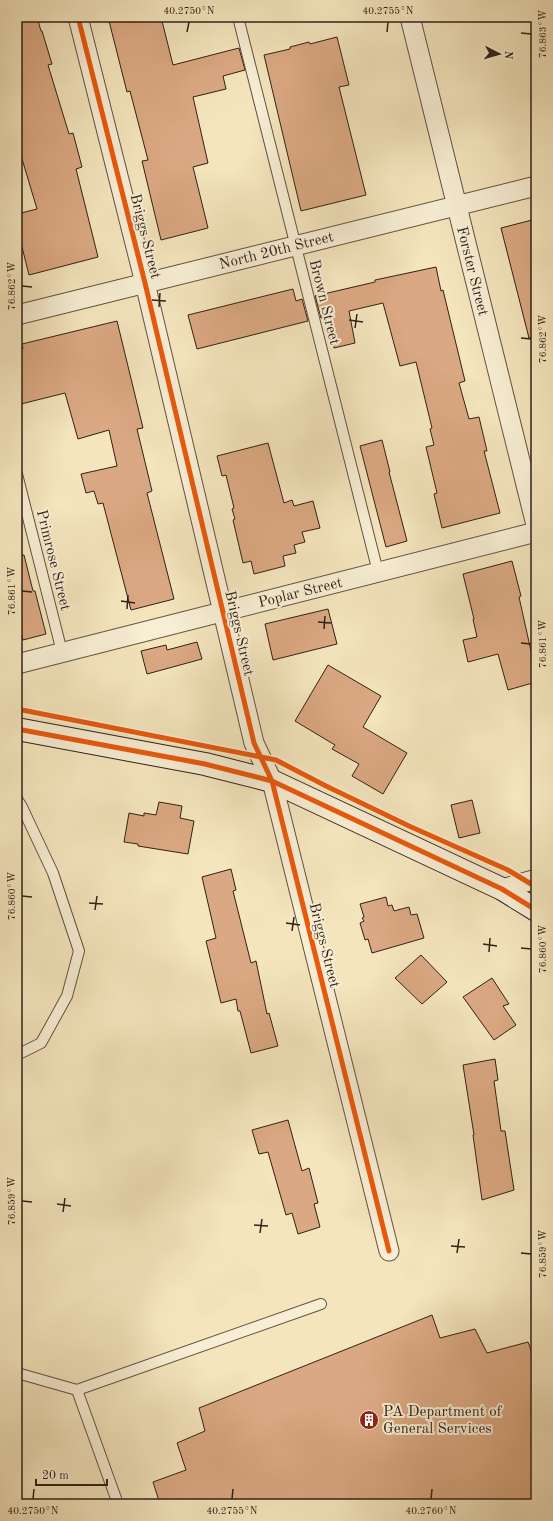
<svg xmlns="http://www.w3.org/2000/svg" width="553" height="1521" font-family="'Old Standard TT',serif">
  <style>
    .building { fill: #daa882; stroke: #312019 }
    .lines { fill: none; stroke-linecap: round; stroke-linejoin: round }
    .lane-casing { stroke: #625142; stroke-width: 12 }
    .street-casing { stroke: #625142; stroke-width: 21 }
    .secondary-casing { stroke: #312019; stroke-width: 24 }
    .lane { stroke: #f8eed4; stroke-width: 10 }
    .street { stroke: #f8eed4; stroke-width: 19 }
    .secondary { stroke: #f8eed4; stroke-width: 22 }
    .cycleway-casing { stroke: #f8eed4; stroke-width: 8 }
    .cycleway { stroke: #e8590c; stroke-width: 5 }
    .ticks { fill: none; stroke: #312019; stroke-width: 1.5 }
    .labels { text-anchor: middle; stroke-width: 4; stroke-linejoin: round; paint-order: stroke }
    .street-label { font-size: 15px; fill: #312019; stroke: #f8eed4 }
    .poi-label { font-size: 15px; fill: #312019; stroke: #f8eed4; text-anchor: start }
    .neatline { fill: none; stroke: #312019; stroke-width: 1.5 }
    .ticks-label { font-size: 10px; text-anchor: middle; fill: #312019 }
  </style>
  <rect width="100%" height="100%" fill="#f4e5bd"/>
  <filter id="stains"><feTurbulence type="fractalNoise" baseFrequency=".005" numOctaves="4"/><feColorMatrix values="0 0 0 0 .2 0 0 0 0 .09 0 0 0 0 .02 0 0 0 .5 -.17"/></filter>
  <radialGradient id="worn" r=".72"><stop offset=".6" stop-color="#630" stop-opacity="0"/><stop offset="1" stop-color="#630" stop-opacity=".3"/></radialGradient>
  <!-- building -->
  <path class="building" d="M17,17h20l4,14h1l10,33 -4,1 21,69 4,-1 9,34 -6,2 22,88 -69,18 -12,-48v-13l20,-5 -20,-67z
    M108,17h53l12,48 66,-17 6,22 -22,6 3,13 -33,8 15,66 -15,4 15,61 -47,12 -19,-79 6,-1 -18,-69 -3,1z
    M337,37l12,48 -10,2 27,108 -65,16 -37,-156 26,-6v-2l19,-5 1,2z
    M536,219v118l-7,1 -28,-110z
    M436,267l5,24 2,-1 22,91 -6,2 10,36 10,-2 8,34h-3l16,62 -58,15 -8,-34 3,-1 -11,-46 8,-2 -4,-16 2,-1 -16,-66 -16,4 -17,-63 -34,8 6,32 -21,5 -7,-31 -6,1 -6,-22 60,-14v-2z
    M293,289l3,12 6,-2 6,22 -111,28 -9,-34z
    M117,321l26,107 -6,1 15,62 -5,2 27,106 -43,11 -28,-107 -5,1 -4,-13 -8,2 -5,-19 36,-8 -8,-36 -31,9 -13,-46 -48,12v-55l6,-1 -1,-5z
    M382,440l8,32h-1l18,69 -21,6 -26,-101z
    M268,443l16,60 8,-3 2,6 19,-5 7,27 -18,4 3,10 -11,3 2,8 -13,3 2,10 -31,8 -3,-13 -8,2 -10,-43 2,-1 -3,-10 2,-1 -8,-33 -4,1 -5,-20z
    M24,555l9,36h2l11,43 -23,6 -6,-24v-60z
    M512,561l9,35 -2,1 12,54 5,-1v32l-28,8 -10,-36 -30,8 -5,-22 14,-3 -4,-18h1l-11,-45z
    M328,609l9,35 -64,16 -8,-36z
    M197,642l5,17 -55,15 -6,-23 25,-6 1,5z
    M328,665l53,31 -18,31 44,26 -24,41 -31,-18 7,-12 -27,-15 3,-4 -40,-24z
    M472,800l8,33 -21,5 -8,-33z
    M159,802l23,4 -2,12 14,3 -6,33 -50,-8v-2l-14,-2 5,-29 15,3v-3l12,2z
    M231,869l5,21 -3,1 18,72 5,-2 11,53 2,-1 9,33 -27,7 -11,-42h-2l-2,-12 -15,4 -15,-62 10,-3 -14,-61z
    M386,897l2,9 4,-1 2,6 15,-4 2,8 6,-1 7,24 -52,15 -4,-14 -3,1 -5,-17 4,-2 -2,-3 2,-1 -4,-13z
    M421,955l26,27 -25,22 -27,-26z
    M492,978l17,26 -6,2 13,19 -22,15 -31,-43z
    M495,1059l3,21 -4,1 7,50h4l9,59 -32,10 -9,-65h1l-11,-70z
    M288,1120l14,51 7,-3 9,35 -4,1 6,23 -22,7 -6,-21 -6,2 -18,-63 -9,2 -7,-24z
    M432,1315l8,23 35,-9 12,24 41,-11 8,21v141h-376l-7,-22 33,-12 -9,-27 28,-12 -6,-23z"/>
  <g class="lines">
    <!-- lane casing -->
    <g class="lane-casing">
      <path id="lane" d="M238,17l140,555
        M17,474l45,178
        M17,799l5,8 31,66 26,78 -12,45 -26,47 -24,12
        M17,1373l60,17 244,-86
        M77,1390l41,114"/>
    </g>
    <!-- street casing -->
    <g class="street-casing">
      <path id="street" d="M78,17l67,266 109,460 18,38 117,470
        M410,17l126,508
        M17,315l519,-129
        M17,664l519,-132
        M502,889l34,-10"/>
    </g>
    <!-- secondary casing -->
    <g class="secondary-casing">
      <path id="secondary" d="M17,729l188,35 67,17 230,108 34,21"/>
    </g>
    <!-- lane -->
    <use href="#lane" class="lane"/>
    <!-- street -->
    <use href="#street" class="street"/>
    <!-- secondary -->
    <use href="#secondary" class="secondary"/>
    <!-- cycleway casing -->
    <g class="cycleway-casing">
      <path id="cycleway" d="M78,17l67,266 109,460 18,38 117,470
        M17,709l259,51 50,26 83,40 99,44 28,17
        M17,729l188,35 67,17 230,108 34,21"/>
    </g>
    <!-- cycleway -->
    <use href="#cycleway" class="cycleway"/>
  </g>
  <!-- ticks -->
  <path class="ticks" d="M187,32l2,-10M387,32l1,-10M521,33l10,1M22,286l10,1M152,300l14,1M159,307l1,-14M349,320l14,2M355,328l2,-14M521,338l10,1M22,591l10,1M121,601l14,2M127,609l1,-14M318,622l13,1M324,629l1,-13M521,643l10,1M22,896l10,1M89,903l14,1M95,910l2,-14M286,923l14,2M292,931l2,-14M483,944l14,2M521,948l10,1M489,952l1,-14M22,1201l10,1M57,1204l14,2M63,1212l2,-14M254,1225l14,1M260,1233l2,-14M451,1246l14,1M457,1253l2,-14M521,1253l10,1M33,1499l1,-10M232,1499l1,-10M431,1499l1,-10"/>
  <!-- icons -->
  <defs>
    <g id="building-disc" transform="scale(1)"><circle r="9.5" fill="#8f2418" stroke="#f8eed4"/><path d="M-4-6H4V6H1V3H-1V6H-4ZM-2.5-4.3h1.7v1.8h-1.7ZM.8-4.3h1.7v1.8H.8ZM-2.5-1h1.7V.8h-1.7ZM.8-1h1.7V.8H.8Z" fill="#fff"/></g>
  </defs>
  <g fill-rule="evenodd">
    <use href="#building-disc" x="369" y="1420"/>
  </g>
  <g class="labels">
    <!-- street labels -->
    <g class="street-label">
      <text transform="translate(146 236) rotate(76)" y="5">Briggs Street</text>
      <text transform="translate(276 250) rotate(-14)" y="5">North 20th Street</text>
      <text transform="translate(473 271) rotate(76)" y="5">Forster Street</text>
      <text transform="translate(325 302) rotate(76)" y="5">Brown Street</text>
      <text transform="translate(54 560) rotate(76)" y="5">Primrose Street</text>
      <text transform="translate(300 592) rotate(-14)" y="5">Poplar Street</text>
      <text transform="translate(240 633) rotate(77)" y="5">Briggs Street</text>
      <text transform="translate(325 945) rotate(76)" y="5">Briggs Street</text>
    </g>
    <!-- poi labels -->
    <g class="poi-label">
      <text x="383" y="1416">PA Department of<tspan x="383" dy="17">General Services</tspan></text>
    </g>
  </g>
  <!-- margin -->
  <rect width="553" height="1521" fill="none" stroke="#f4e5bd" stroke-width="44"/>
  <!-- north arrow -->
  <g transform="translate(499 54) rotate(96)" stroke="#f8eed4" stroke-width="3" paint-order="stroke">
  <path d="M0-3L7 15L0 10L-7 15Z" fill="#312019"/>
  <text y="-6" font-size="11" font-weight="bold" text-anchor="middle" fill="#312019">N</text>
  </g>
  <!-- scale -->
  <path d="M36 1479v6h71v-6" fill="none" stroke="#312019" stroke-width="2"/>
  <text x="42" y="1479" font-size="12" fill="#312019" stroke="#f8eed4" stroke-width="3" paint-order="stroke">20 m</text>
  <rect x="22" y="22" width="509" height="1477" class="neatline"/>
  <g class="ticks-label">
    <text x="189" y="14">40.2750°N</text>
    <text x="388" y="14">40.2755°N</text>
    <text transform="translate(542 34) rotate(-90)" y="4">76.863°W</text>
    <text transform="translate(11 286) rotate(-90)" y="4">76.862°W</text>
    <text transform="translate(542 339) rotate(-90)" y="4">76.862°W</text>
    <text transform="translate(11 591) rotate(-90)" y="4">76.861°W</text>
    <text transform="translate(542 644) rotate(-90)" y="4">76.861°W</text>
    <text transform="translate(11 896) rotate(-90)" y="4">76.860°W</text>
    <text transform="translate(542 949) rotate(-90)" y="4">76.860°W</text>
    <text transform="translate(11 1201) rotate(-90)" y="4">76.859°W</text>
    <text transform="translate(542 1254) rotate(-90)" y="4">76.859°W</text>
    <text x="33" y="1514">40.2750°N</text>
    <text x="232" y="1514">40.2755°N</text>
    <text x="431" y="1514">40.2760°N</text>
  </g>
  <rect width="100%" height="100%" filter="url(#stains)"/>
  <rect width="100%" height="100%" fill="url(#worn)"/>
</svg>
